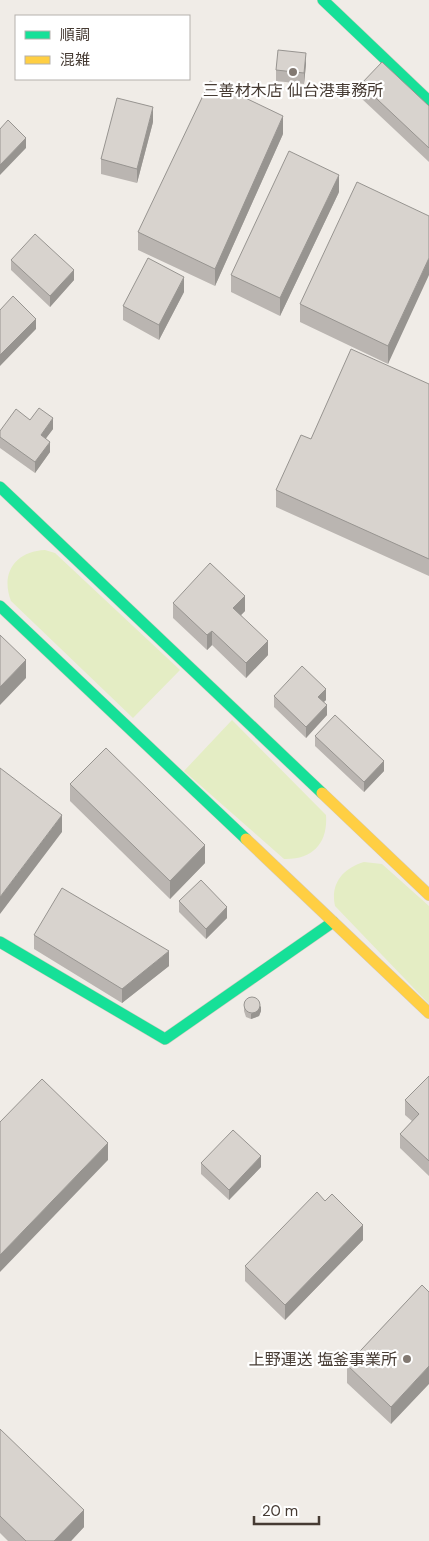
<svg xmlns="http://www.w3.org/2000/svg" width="429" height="1541" font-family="'DM Sans','Noto Sans JP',sans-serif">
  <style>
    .green { fill: #e4edc4 }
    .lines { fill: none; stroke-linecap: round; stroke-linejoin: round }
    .fast-casing { stroke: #d1c9be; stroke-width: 12 }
    .slow-casing { stroke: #d1c9be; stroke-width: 12 }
    .fast { stroke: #16e098; stroke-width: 11 }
    .slow { stroke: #ffcf43; stroke-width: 11 }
    .wall { fill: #bab5b1 }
    .shaded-wall { fill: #979490 }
    .building { fill: #d8d3ce; stroke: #979490 }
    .poi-dot { fill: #827972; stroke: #fff; stroke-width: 2 }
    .labels { text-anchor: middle; stroke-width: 4.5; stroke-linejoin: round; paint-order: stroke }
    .poi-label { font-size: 16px; fill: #463b33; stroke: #fff }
  </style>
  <rect width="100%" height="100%" fill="#f0ece7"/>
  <!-- green -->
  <path class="green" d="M45,550l10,3 125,117 -47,48 -122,-117c-11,-28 5,-50 34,-51z
    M232,720l94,95c2,28 -13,45 -42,44l-100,-88z
    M364,862l18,2 47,42v98l-94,-98c-5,-22 8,-38 29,-44z"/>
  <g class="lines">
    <!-- fast casing -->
    <g class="fast-casing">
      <path id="fast" d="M323,0l106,101
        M0,487l322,306
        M0,606l246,233
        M0,942l165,97 168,-117"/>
    </g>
    <!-- slow casing -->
    <g class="slow-casing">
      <path id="slow" d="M322,793l107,102
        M246,839l183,174"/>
    </g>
    <!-- fast -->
    <use href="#fast" class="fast"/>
    <!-- slow -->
    <use href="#slow" class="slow"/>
  </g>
  <!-- wall -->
  <path class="wall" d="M306,64l-2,20 -28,-3v-11z
    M361,84l68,22v56l-68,-64z
    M153,122l-16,61 -36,-9v-15z
    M283,134l-68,152 -77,-36v-18z
    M339,192l-59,124 -49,-24v-17z
    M429,216l-41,148 -88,-42v-18z
    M11,260l63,20 -24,27 -39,-37z
    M184,292l-25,48 -36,-20v-14z
    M429,384v192l-153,-69v-17l35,-51z
    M30,420l23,9 -7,9 4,14 -15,21 -35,-25v-17z
    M173,603l72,8 -4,4 27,40 -22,23 -34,-33 -5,5 -34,-32z
    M274,696l52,4 -2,2 3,13 -21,23 -32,-31z
    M315,736l69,35 -20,21 -49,-46z
    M70,784l135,79 -35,36 -100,-98z
    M179,901l48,17 -21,21 -27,-27z
    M34,935l135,31 -47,37 -88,-54z
    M244,1006l17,5 -2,5 -8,3 -5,-2 -2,-6z
    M429,1076v100l-29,-28v-14l12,-13 -7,-6v-15z
    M201,1163l60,4 -32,33 -28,-26z
    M363,1240l-78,80 -40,-39v-15z
    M422,1285l-31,139 -44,-41v-18z
    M0,1429l84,98 -13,14h-63l-8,-8z"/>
  <!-- shaded-wall -->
  <path class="shaded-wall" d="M306,53v11l-2,20v-11z
    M153,107v15l-16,61v-14z
    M283,116v18l-68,152v-17z
    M26,138v10l-26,27v-10z
    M339,175v17l-59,124v-18z
    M429,258v17l-41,89v-18z
    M74,270v10l-24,27v-11z
    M184,277v15l-25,48v-15z
    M36,319v10l-36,37v-11z
    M53,418v11l-12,16v-10z
    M50,442v10l-15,21v-11z
    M245,596v15l-12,12v-15z
    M212,631v14l-5,5v-15z
    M268,641v14l-22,23v-15z
    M26,660v18l-26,27v-18z
    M326,689v11l-8,7v-10z
    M327,705v10l-21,23v-11z
    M384,761v10l-20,21v-10z
    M62,815v17l-62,82v-17z
    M205,845v18l-35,36v-18z
    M227,907v11l-21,21v-10z
    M169,951v15l-47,37v-14z
    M261,1006v5l-2,5 -8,3v-5z
    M108,1143v17l-108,112v-17z
    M261,1156v11l-32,33v-10z
    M363,1225v15l-78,80v-15z
    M429,1366v18l-38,40v-17z
    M84,1510v17l-13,14h-17z"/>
  <!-- building -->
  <path class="building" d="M278,50l28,3 -2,20 -28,-3z
    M382,62l47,44v42l-68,-64z
    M210,81l73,35 -68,153 -77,-37z
    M117,98l36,9 -16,62 -36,-10z
    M8,120l18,18 -26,27v-36z
    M289,151l50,24 -59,123 -49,-23z
    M357,182l72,34v42l-41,88 -88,-42z
    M35,234l39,36 -24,26 -39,-36z
    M148,258l36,19 -25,48 -36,-19z
    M13,296l23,23 -36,36v-45z
    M351,349l78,35v175l-153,-69 25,-55 10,4z
    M39,408l14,10 -12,17 9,7 -15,20 -35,-25v-6l16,-22 14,11z
    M210,563l35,33 -12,12 35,33 -22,22 -34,-32 -5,4 -34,-32z
    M0,635l26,25 -26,27z
    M302,666l24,23 -8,8 9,8 -21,22 -32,-31z
    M335,715l49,46 -20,21 -49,-46z
    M106,748l99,97 -35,36 -100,-97z
    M0,768l62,47 -62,82z
    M201,880l26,27 -21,22 -27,-28z
    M62,888l107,63 -47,38 -88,-54z
    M244 1005a8 8 0 1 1 16 0a8 8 0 1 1-16 0Z
    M429,1076v85l-29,-27 19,-20 -14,-14z
    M42,1079l66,64 -108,112v-133z
    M233,1130l28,26 -32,34 -28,-27z
    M317,1192l8,9 7,-7 31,31 -78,80 -40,-39z
    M422,1285l7,7v74l-38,41 -44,-42z
    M0,1429l84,81 -30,31h-28l-26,-25z"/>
  <!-- markers -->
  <g class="poi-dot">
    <circle cx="293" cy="72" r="5"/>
    <circle cx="407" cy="1359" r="5"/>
  </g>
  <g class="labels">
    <!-- poi labels -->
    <g class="poi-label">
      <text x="293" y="96">三善材木店 仙台港事務所</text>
      <text x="397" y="1365" text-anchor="end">上野運送 塩釜事業所</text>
    </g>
  </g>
  <!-- legend -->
  <rect x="15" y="15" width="175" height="65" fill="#ffffff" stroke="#b5b1ad"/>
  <rect x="25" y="31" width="25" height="8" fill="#16e098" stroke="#b5b1ad"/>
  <text x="60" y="40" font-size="15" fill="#463b33">順調</text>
  <rect x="25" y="56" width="25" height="8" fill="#ffcf43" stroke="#b5b1ad"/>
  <text x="60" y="65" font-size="15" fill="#463b33">混雑</text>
  <!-- scale -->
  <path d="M254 1516v8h65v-8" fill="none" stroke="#463b33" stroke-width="2.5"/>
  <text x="262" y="1516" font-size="15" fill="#463b33" stroke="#ffffff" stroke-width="4" paint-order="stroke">20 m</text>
</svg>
